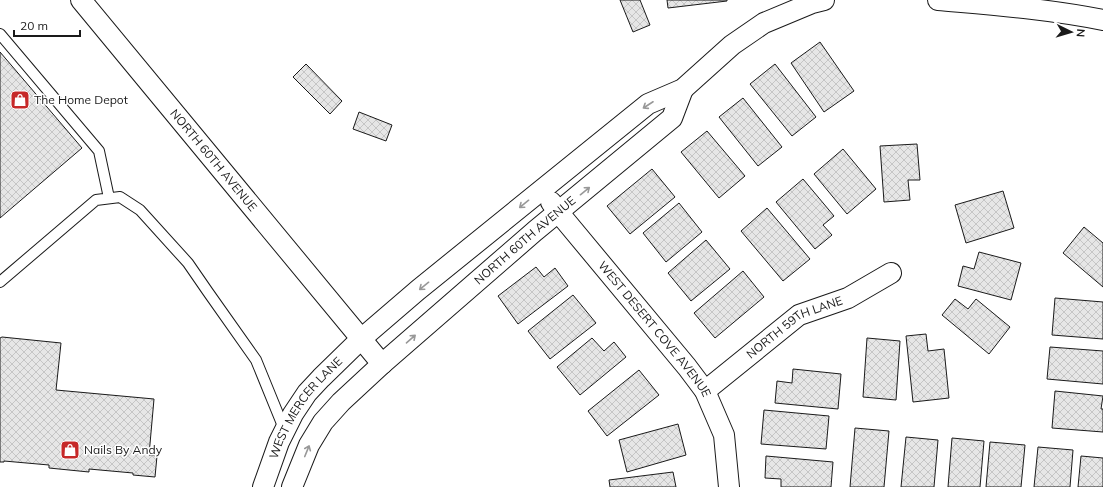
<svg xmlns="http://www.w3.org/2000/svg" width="1103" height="487" font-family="Mulish,sans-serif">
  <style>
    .building { fill: url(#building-cross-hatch); stroke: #1a1a1a }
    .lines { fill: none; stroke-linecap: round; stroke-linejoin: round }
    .lane-casing { stroke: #1a1a1a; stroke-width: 12 }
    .street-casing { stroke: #1a1a1a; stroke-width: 22 }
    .lane { stroke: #fff; stroke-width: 10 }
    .street { stroke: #fff; stroke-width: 20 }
    .oneway { stroke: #989898 }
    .labels { text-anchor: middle; stroke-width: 3; stroke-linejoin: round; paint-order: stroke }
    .poi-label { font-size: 12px; fill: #1a1a1a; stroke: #fff; text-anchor: start }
    .street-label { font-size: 12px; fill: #1a1a1a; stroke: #fff }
  </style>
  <defs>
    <pattern id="building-cross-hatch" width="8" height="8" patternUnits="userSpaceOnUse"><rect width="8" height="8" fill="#e6e6e6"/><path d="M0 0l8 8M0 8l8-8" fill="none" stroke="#c5c5c5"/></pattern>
  </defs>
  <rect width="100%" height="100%" fill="#fff"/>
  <!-- building -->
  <path class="building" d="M620,0h20l10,25 -17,7z
    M667,0h60v1l-59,7z
    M820,42l34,49 -30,21 -33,-49z
    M0,52l82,96 -82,70z
    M306,64l36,37 -12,13 -37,-37z
    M775,64l41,53 -24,19 -42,-52z
    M743,98l39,49 -24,19 -39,-49z
    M359,112l33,13 -6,16 -33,-12z
    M707,131l38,45 -26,22 -38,-46z
    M917,144l3,36h-12l2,20 -26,2 -4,-56z
    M843,149l33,40 -29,25 -33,-40z
    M652,169l23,28 -45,37 -23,-28z
    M803,179l31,37 -11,9 9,10 -17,14 -39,-47z
    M1003,191l11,37 -48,15 -11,-38z
    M679,203l23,29 -36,30 -23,-29z
    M767,208l43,51 -27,22 -42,-50z
    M1084,227l19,16v44l-40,-34z
    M706,240l24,29 -39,32 -23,-28z
    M979,252l42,11 -10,37 -53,-14 5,-20 11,3z
    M536,267l8,10 11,-9 13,18 -50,38 -20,-28z
    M743,271l21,26 -49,41 -21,-25z
    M573,295l23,28 -46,36 -22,-28z
    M1055,298l48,4v37l-51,-4z
    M955,299l13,10 8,-10 34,28 -21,27 -47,-39z
    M926,334l2,17 16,-2 5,49 -36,4 -7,-66z
    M2,337l59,6 -5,47 98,9 -5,56 8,1 -2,21 -22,-2v-2l-44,-4v3l-40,-4v-3l-45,-4v1h-4v-124z
    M592,338l12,13 10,-9 12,15 -46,38 -23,-28z
    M867,338l33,3 -4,59 -33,-3z
    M1050,347l53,4v33l-56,-5z
    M793,369l48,5 -3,35 -63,-6 2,-22 15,2z
    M639,370l20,25 -52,41 -19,-25z
    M1055,391l48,5 -2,13h2v23l-51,-4z
    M764,410l65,6 -3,33 -65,-5z
    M678,424l8,31 -59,17 -8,-32z
    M855,428l34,3 -5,56h-34z
    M906,437l32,3 -4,47h-33z
    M952,438l32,3 -4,46h-32z
    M990,442l35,3 -4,42h-35z
    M1038,447l35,3 -3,37h-36z
    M766,456l67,6 -2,25h-50v-8l-16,-1z
    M1081,456l22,2v29h-25z
    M673,472l3,15h-66l-1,-7z"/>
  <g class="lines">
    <!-- lane casing -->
    <g class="lane-casing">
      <path id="lane" d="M0,34l99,117 10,47
        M0,282l96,-82 24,-3 20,13 48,53 20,29 48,68 29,71"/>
    </g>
    <!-- street casing -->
    <g class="street-casing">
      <g id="street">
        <path id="s1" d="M81,0l301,364"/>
        <path d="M938,0c55,5 110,9 165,20"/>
        <path id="s2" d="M551,202l8,11 128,154 18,24 19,44 5,52"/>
        <path id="s3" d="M705,391l94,-76 49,-17 43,-25"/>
        <path id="s4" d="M263,487l16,-45 14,-28 14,-21 14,-15 40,-39 57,-49 230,-186 35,-15 49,-44 32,-22 48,-20 12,-3"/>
        <path id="s5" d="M292,487l17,-42 14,-23 18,-20 41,-38 153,-133 137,-113 11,-29"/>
      </g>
    </g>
    <!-- lane -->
    <use href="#lane" class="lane"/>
    <!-- street -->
    <use href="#street" class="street"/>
  </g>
  <!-- one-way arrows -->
  <defs><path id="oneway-shaft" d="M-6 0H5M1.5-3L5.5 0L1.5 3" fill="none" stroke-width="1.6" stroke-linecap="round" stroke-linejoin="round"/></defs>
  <g class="oneway">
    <use href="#oneway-shaft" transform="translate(648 105) rotate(147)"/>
    <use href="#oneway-shaft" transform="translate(585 191) rotate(-39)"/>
    <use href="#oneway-shaft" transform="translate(524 204) rotate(141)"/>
    <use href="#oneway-shaft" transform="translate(424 286) rotate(141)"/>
    <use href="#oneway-shaft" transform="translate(411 339) rotate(-41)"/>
    <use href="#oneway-shaft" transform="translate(307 451) rotate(-68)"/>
  </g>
  <!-- icons -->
  <defs>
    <g id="shop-square" transform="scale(1)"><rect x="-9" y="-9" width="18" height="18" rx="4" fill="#c62828" stroke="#fff"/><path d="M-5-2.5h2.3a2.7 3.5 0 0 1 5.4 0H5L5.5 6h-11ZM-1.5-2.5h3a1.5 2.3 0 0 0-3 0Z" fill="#fff"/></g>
  </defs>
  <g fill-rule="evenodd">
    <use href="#shop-square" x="20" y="100"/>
    <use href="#shop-square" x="70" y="450"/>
  </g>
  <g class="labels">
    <!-- poi labels -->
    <g class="poi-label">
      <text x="34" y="104">The Home Depot</text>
      <text x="84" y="454">Nails By Andy</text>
    </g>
    <!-- street labels -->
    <g class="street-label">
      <text dy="4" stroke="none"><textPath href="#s1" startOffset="208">NORTH 60TH AVENUE</textPath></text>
      <text dy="4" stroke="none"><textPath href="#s5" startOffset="344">NORTH 60TH AVENUE</textPath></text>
      <text dy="4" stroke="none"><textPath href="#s3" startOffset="111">NORTH 59TH LANE</textPath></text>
      <text dy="4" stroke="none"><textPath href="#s2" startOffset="164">WEST DESERT COVE AVENUE</textPath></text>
      <text dy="4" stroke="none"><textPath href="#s4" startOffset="91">WEST MERCER LANE</textPath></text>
    </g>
  </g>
  <!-- north arrow -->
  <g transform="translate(1071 32) rotate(95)" stroke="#ffffff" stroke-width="3" paint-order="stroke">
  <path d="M0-3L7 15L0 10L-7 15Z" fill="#1a1a1a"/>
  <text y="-6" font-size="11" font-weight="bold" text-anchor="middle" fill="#1a1a1a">N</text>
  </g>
  <!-- scale -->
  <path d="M14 30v6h66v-6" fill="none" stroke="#1a1a1a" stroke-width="2"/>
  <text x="20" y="30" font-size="12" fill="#1a1a1a" stroke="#ffffff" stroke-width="3" paint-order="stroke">20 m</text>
</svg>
